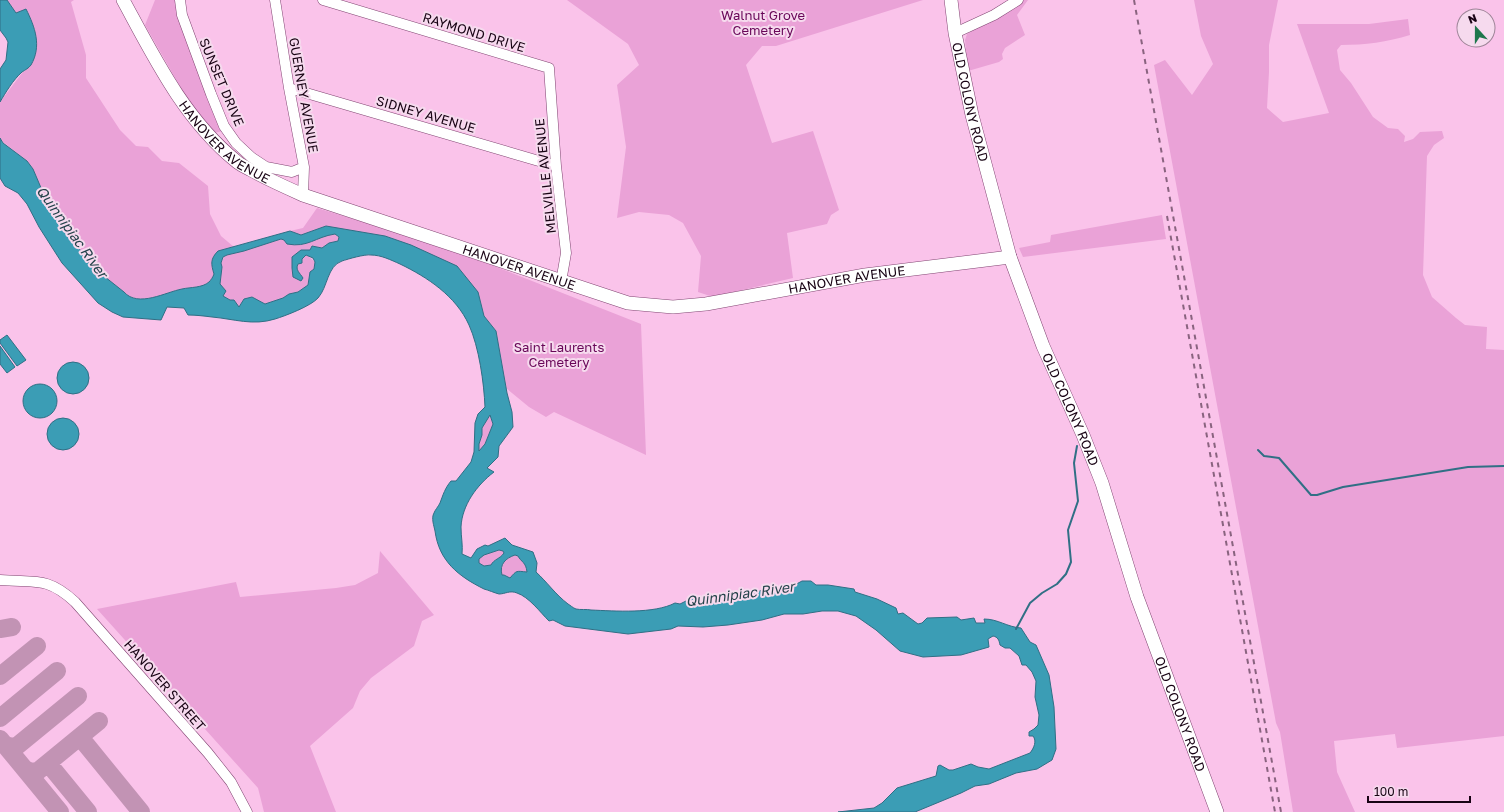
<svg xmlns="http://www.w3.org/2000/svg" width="1504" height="812" font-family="'Golos Text',sans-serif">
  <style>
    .green { fill: #eaa2d7 }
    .water { fill: #3b9db5; stroke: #306f85; fill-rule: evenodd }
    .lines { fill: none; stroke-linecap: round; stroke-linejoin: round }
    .stream { stroke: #306f85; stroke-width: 2 }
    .taxiway { stroke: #c293b4; stroke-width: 18 }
    .minor-casing { stroke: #814572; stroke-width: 11 }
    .major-casing { stroke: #814572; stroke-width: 14 }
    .minor { stroke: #fff; stroke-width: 10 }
    .major { stroke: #fff; stroke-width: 13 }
    .rail { stroke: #89637f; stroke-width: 2; stroke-dasharray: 5 5; stroke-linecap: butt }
    .labels { text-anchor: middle; stroke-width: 4; stroke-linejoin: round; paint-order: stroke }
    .park-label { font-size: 13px; fill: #680658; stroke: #f6daee }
    .street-label { font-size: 13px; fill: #180314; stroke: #f6daee }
    .water-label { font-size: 14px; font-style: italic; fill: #24424a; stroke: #f6daee }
  </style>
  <rect width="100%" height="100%" fill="#fac3ea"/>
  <!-- green -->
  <path class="green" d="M7,0h67l-3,2 15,53v23l34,52 16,16 12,1 14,14 17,2 29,23 2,28 11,22 13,11 -16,4 -6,15 2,8c-1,3 -3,6 -5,8 -7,6 -18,5 -26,7 -17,3 -45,19 -59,3l-34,-27 -8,-13 -11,-12 -21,-31 -17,-40 -6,-8 -24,-19 -3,-4v-36l22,-29 9,-7 4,-36 -9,-21 -10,4z
    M155,0h22l46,131 -9,2 -23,-27 -46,-81z
    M567,0h356l-147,46h-14l-16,19 26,78 41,-12 26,79 -8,5 -4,9 -40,9 6,45 -80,19 -15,-5 3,-36 -18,-33 -14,-8 -30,-3 -22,6 9,-71 -9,-62 22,-20 -11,-21z
    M1024,0h4l-11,15 8,20 -20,13 -3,6 1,5 -4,3 -31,9 -3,-31 2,-6z
    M1194,0h84l-9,45v27l-2,36 16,14 46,-9 -32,-89h72l39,-5 2,16c-23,7 -45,10 -69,10l-4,5 3,20 11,13 22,34 15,11 10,1 7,7 -1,6 9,-3 7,-7 22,-1 2,7 -10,7 -7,11 -4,119 9,22 24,21 9,7 22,2 -1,22 18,1v386l-107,12 -2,-14 -61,7 3,31 18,40h-62l-13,-80 -4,-9 -122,-658 11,-5 27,35 21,-31 -12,-28z
    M317,208l86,26 63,21 175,69 5,131 -92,-43 -8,5 -17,-10 -23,-19 -10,-57 -12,-15 -6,-24 -152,-66 -25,9 -11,-4 13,-3z
    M1162,215l4,24 -143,18 -4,-9 31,-6 1,-7z
    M335,234l4,4 -1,3 -9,2 -7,5 -10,-2 -2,4h-5l-13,12 1,15 5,-5 -1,-5 7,-11h4l7,6 -1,7 -6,16 -10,7 -9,2 -6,4 -18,6 -13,-7 -8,2 -5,8 -6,-7h-3l-7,-4 -3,-12 2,-17 -1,-4 3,-6 3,-2 17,-4 37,-12z
    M490,415l3,9 -8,20 -6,7v-7l3,-8v-8z
    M499,550h4l1,3c-4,5 -10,6 -13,12l-7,1 -5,-3v-4l5,-4z
    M380,551l54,64 -12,6 -8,25 -43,32 -11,13 -7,17 -43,38 26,66h-72l-6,-24 -161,-179 139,-27 4,15 96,-9 19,-3 23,-12z
    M515,555c8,2 11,10 12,17 -9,-2 -11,-1 -17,7l-6,-4h-2c-3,-11 4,-17 13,-20z"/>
  <!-- water -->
  <path class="water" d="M0,0h7l9,13 10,-4c9,18 16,37 5,56 -2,3 -6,5 -9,7 -9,8 -16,20 -22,30v-33l6,-9 2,-18 -2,-4 -6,-8z
    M0,138l3,5 24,18 6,8 17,40 21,31 11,12 8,13 34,27c14,16 42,0 58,-3 9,-2 20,-1 27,-7 2,-2 4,-5 5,-8 -3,-10 -4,-15 4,-23l72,-20 11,4 25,-9 59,10 26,9 46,21 21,26 6,24 12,15 11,62 5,19 1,15 -14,19 -1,11 -11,11 7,4c-17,13 -32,33 -33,55 0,10 2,18 1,27l9,4 6,-9 8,-4 3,1 17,-8 7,7 21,7 4,11 -1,9c11,10 19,22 32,32 2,1 5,4 8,5 4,1 11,0 15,1 24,1 63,4 84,-7l5,1 10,-5 12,-2 47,-1 13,-6h11l8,-2 10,-1 11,-6h9l5,4h12l26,4 1,3 22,7 19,9 2,6 5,-1 15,11 4,-1 5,-5 30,-1 4,3 13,-2 2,5h9l-1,-4c14,0 23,8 37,9l9,14 6,3 13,30 5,32 2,42 -4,11 -15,9 -21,4 -27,11 -14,2 -14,7 -46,19h-77l36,-4 8,-5 15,-15 39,-12 2,-10 2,-1 9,5h4l18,-6 7,3 11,2 41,-16c4,-5 7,-12 3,-17h-4v-4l5,-3 4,-4 1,-10 -4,-18 1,-16 -4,-9 -6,-7h-4l-3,-9 -9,-8h-5l-5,-3c-1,-5 -2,-8 -7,-9l-5,3 1,8 -28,8 -38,2 -23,-6 -24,-21 -20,-14 -18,-5h-16l-19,3h-19l-22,6 -34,5 -25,2 -25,-1 -7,3 -43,5 -63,-8 -12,-6 -4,1c-9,-9 -20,-24 -32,-28 -7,-3 -12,1 -18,1 -4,-1 -11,-4 -15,-5 -26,-13 -45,-28 -49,-58 -1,-5 -4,-13 -1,-18 1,-3 4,-6 6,-10 3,-8 5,-15 11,-22h5l15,-19 3,-10 1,-29 3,-9 7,-7c-1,-24 -6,-60 -16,-82 -13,-29 -42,-48 -69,-61 -9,-4 -19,-9 -29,-9 -6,-1 -23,4 -29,6 -15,5 -14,26 -24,37 -7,8 -33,18 -43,21 -22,7 -41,0 -63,-2 -8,-1 -16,-2 -24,-2l-4,-7 -17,-1 -6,13 -38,-3 -11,-5 -14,-9 -36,-40 -23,-36 -12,-23 -9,-11 -13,-7 -5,-8zM335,234l4,3 -1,4 -9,2 -7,5 -10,-2 -2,4h-9l-9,7v11l1,9 8,4 2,-3c-3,-5 -8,-8 -5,-14l4,-1v-4l4,-4 7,3 2,4 -1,7 -4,3 -2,13 -10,7 -9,2 -6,4 -18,6 -13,-7 -8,2 -5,8 -5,-7h-4l-7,-4 3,-5 -6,-7 2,-17 -1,-4 2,-6 4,-2 17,-4 37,-12 3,1 3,4c21,4 28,-7 48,-10zM490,415l3,9 -8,20 -6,7v-7l3,-9v-7zM499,550l4,1 1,2c-4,6 -10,6 -13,12l-7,1 -5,-3v-4l5,-4zM515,555l3,1c3,6 8,6 9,16 -11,-1 -10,-2 -17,6l-6,-3h-2c-3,-11 4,-17 13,-20z
    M7,335l19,25 -9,6 -17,-23v-3z
    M0,346l15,21 -8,6 -7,-9z
    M57 378a16 16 0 1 1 32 0a16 16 0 1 1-32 0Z
    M23 401a17 17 0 1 1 34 0a17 17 0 1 1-34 0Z
    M47 434a16 16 0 1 1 32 0a16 16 0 1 1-32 0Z"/>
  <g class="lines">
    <!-- stream -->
    <path class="stream" d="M1258,450l6,6 15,2 32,37h6l26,-8 125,-20 36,-1
      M1016,629l14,-26 12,-10 15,-9 9,-10 5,-12 -3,-32 10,-29 -4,-38 3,-17"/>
    <!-- taxiway -->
    <path class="taxiway" d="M0,629l12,-2
      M0,676l37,-30
      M0,718l57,-47
      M0,739l60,73
      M75,741l6,-1 3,2 57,70
      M5,745l7,2 5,-1 61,-50
      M52,768l36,44
      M25,769l6,3 7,-1 61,-50"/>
    <!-- minor casing -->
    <g class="minor-casing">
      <path id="minor" d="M180,0l2,15 29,79 13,32 12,17 15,14 15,10 26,5 12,-5
        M275,0l14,88 15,79 -1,28
        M323,0l226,68 7,98 10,87 -5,29
        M955,33l39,-18 24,-15
        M289,88l267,78
        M0,580c35,3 47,-4 75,22l133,151 23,29 16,30"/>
    </g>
    <!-- major casing -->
    <g class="major-casing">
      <g id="major">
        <path id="s1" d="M123,0c31,57 61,119 113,161 4,4 10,6 15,9 18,10 34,17 52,25l325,108 45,4 33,-3 159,-29 145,-18"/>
        <path id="s2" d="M951,0l4,33 17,82 38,142 33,89 40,89 19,48 35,114 80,215"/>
      </g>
    </g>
    <!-- minor -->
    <use href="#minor" class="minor"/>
    <!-- major -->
    <use href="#major" class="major"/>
    <!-- rail -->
    <path class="rail" d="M1134,0l147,812
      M1167,216l108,596"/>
  </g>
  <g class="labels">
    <!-- park labels -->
    <g class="park-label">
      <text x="763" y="20">Walnut Grove<tspan x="763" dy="15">Cemetery</tspan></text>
      <text x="559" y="352">Saint Laurents<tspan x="559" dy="15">Cemetery</tspan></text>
    </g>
    <!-- street labels -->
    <g class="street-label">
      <text transform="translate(474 32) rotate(17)" y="5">RAYMOND DRIVE</text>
      <text transform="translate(222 82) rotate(67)" y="5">SUNSET DRIVE</text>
      <text transform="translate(304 95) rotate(80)" y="5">GUERNEY AVENUE</text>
      <text dy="5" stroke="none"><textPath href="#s2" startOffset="104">OLD COLONY ROAD</textPath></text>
      <text transform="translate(426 114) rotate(16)" y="5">SIDNEY AVENUE</text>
      <text dy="5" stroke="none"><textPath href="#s1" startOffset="177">HANOVER AVENUE</textPath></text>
      <text transform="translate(545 176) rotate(-96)" y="5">MELVILLE AVENUE</text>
      <text dy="5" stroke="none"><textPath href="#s1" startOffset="501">HANOVER AVENUE</textPath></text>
      <text dy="5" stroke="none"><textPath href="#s1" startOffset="837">HANOVER AVENUE</textPath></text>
      <text dy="5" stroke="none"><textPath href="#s2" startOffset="428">OLD COLONY ROAD</textPath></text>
      <text transform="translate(165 685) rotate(49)" y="5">HANOVER STREET</text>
      <text dy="5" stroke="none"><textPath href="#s2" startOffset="752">OLD COLONY ROAD</textPath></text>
    </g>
    <!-- water labels -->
    <g class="water-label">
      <text transform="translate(72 232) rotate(54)" y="5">Quinnipiac River</text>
      <text transform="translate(740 594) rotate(-8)" y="5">Quinnipiac River</text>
    </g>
  </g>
  <!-- north arrow -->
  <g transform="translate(1476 28) rotate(339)"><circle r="19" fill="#f6daee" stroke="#9d8497"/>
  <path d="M0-3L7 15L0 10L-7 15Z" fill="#1e774c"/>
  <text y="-6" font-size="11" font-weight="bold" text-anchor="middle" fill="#180314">N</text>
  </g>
  <!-- scale -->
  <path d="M1368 796v6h102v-6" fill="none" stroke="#180314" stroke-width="2"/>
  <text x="1374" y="796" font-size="12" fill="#180314" stroke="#f6daee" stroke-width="3" paint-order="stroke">100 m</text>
</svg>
